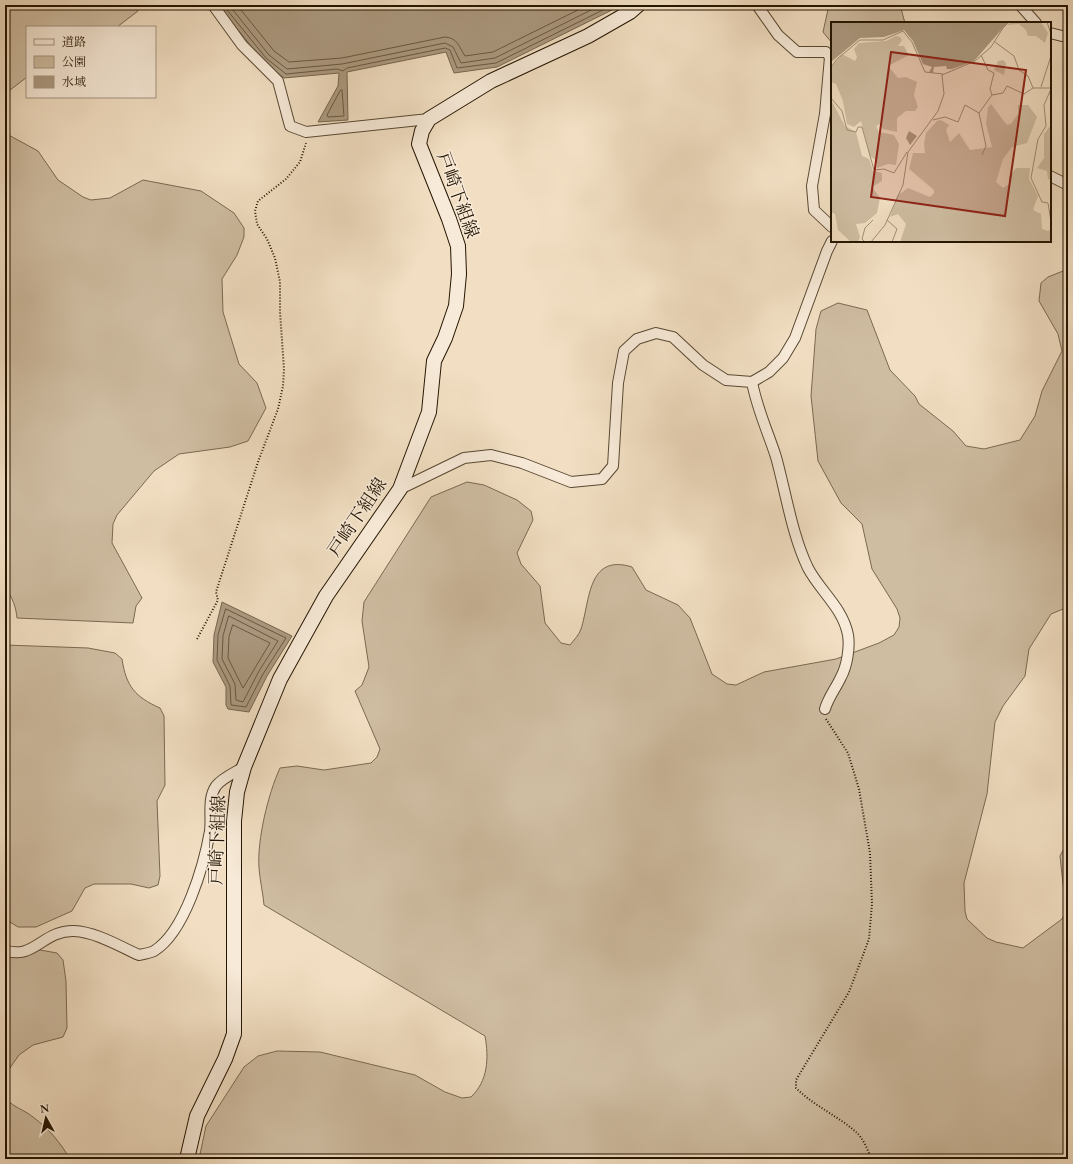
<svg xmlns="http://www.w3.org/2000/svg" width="1073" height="1164" font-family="'EB Garamond','Noto Serif JP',serif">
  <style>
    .green { fill: #cfbda2; stroke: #7a6952 }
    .water { fill: #ac9a81; stroke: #76654e }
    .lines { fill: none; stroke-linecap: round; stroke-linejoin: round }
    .shore { stroke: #685841; stroke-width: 1 }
    .minor-casing { stroke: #584832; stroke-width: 12 }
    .secondary-casing { stroke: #241501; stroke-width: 16 }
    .path { stroke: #241501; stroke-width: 2; stroke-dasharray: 1 2; stroke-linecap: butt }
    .minor { stroke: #f7ead8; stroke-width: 10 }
    .secondary { stroke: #f7ead8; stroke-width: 14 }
    .labels { text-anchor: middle; stroke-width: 3; stroke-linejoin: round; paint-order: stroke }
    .street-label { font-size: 18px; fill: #241501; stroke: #f7ead8 }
    .inset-road { fill: none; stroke: #a08e75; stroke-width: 1 }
    .view { fill: #8f2418; fill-opacity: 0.15; stroke: #8f2418; stroke-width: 2 }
    .inset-edge { fill: none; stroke: #241501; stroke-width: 2 }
  </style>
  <rect width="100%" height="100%" fill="#f2dfc3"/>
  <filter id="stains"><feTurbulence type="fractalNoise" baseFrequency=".005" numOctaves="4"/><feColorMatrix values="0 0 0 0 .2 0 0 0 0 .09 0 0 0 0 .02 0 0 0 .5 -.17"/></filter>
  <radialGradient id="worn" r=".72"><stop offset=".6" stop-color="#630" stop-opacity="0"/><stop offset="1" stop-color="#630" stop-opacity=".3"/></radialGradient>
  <!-- green -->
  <path class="green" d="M5,5h129l4,6 -21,16h-90v50l-22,17z
    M829,5h71l5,18h-73v20l-9,-11z
    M5,133l33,18 20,29 25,17 8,3 19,-2 33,-18 58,11 33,22 10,15v9l-7,18 -15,24 1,33 16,52 18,19 9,25 -18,33 -18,6 -51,7 -25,17 -37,44 -4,9 -1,19 30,55 -6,8 -3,17 -116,-5c-1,-10 -4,-21 -12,-29z
    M1068,269v338l-17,7 -22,35 -4,27 -22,30 -8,16 -8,72 -23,89 1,28 2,8 20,19 9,4 27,6 39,-29 4,-8 -6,-55 8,-15v318h-869l7,-33 38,-59 14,-11 19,-5 43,1 95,23 30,17 17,6 9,-1c17,-16 18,-39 14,-61l-221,-131c-1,-12 -4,-24 -5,-37 -2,-28 9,-74 21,-100l17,-2 27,4 47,-7 6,-6 3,-8 -25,-58 7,-6 7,-18 -7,-46 2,-19 67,-105 36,-15 17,3 33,15 14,11 2,9 -16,33 4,11 19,22 5,37 16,20 9,2c4,-5 9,-10 11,-16 9,-27 6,-76 51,-62l14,23 32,15 12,13 22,56 15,10 9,1 28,-13 72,-13 43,-16 15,-8 5,-8 1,-9 -3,-9 -25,-40 -10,-45 -21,-21 -23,-42 -7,-65 5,-67 5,-18 17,-8 29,7 23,60 25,26 4,8 34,27 13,15 18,3 36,-9 15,-24 7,-25 20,-40 -4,-17 -19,-33 2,-18 7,-6z
    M5,645l83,3 27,5 7,6c4,27 13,38 38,49l4,8 1,69 -8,16 3,75 -2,9 -9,3 -18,-4h-37l-9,4 -13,23 -36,16h-18l-8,-5 -5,-19 2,-27 -2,-2z
    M40,950l17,3 6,7 3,21 1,47 -4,9 -30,8 -14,10 -14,20v-119z
    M5,1098c11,11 18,11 28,19 16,12 27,25 37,42h-65z"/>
  <!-- water -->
  <path class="water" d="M218,5h404l-125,62 -43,6 -8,-21 -99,20 1,48 -30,2 20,-36 1,-13 -55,5 -21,-17z
    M222,602l70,34 -25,40 -18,36 -21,-3 -2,-4v-18l-13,-25 1,-27z"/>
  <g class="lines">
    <!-- shore -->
    <path class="shore" d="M223,5l43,53 20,16 51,-5 6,2 4,-3 98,-20 5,2 7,18 39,-5 117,-58
      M229,5l40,50 18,14 55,-5 103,-21 8,4 8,16 34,-5 106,-53
      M237,5l37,46 15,11 53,-4 103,-21c13,1 14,10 20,19l28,-4 95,-47
      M342,90l2,26 -16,1 -1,-2 13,-24z
      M226,609l60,29 -23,36 -17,33 -15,-2 -1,-19 -13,-26 1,-25z
      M229,616l49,25 -19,30 -16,31 -7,-2 -1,-16 -13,-25 1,-23z
      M233,625l37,18 -27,45 -15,-30 1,-21z"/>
    <!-- minor casing -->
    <g class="minor-casing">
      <path id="minor" d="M213,5l29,40 36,36 12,45 16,6 123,-13
        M757,5l21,30 19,17h29l4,5 -5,57 -13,72 2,24 18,17
        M1020,5l16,18
        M1050,33l12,3h6
        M1050,176l18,9
        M752,382c5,27 16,50 24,75 10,36 16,78 32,111 12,23 35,40 40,67 2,12 -1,31 -7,42 -5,11 -13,21 -16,32
        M400,489l64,-31 27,-3 31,8 49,19 31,-3 11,-13 5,-83 6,-32 13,-12 19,-6 17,4 30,28 23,15 26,2 17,-10 14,-14 12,-20 32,-87 5,-10
        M5,950c28,11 38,-20 69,-19 22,1 45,15 65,24 5,-1 11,-2 15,-4 31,-19 50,-86 56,-120 2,-14 -3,-32 6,-45 6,-8 20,-14 28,-19"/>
    </g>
    <!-- secondary casing -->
    <g class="secondary-casing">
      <path id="secondary" d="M187,1159l10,-43 28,-57 9,-25v-213l3,-29 7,-25 36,-88 46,-83 74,-107 29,-77 5,-51 11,-23 11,-32 3,-32 -1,-28 -9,-27 -30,-75 3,-13 7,-12 62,-38 97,-45 42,-24 8,-7"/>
    </g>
    <!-- path -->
    <path class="path" d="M197,639l21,-39 -2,-8 42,-130 20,-53 5,-23 1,-17 -4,-57v-30l-5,-24 -8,-19 -10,-15 -2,-13 3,-10 28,-22 14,-17 6,-19
      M826,719l22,34 11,36 11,64 2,51 -3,35 -20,53 -53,88v8c18,18 42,28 60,44 7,6 12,18 15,27"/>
    <!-- minor -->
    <use href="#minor" class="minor"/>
    <!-- secondary -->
    <use href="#secondary" class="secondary"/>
  </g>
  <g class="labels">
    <!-- street labels -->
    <g class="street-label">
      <text transform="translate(458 195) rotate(70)" y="6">戸崎下組線</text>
      <text transform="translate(357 517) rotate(-56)" y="6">戸崎下組線</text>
      <text transform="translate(217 840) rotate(-88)" y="6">戸崎下組線</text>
    </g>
  </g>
  <!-- overview -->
  <g transform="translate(831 22)">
    <rect width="220" height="220" fill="#f2dfc3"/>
    <path d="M180,0h30l7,11 -3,10 -9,-7h-8l-2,-6 -7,-6 -12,1zM65,14l4,1 2,3 -4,6h6l5,9 -21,11 10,12 8,-1 11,5 -3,13 4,12 -3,4h-9l-9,7v14l-14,-3 -3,-5 -4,2 3,6 15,3 5,9 -3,21 -8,-1 -11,4v-7l-7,-5 -9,-35 -7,6 -7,-3 -4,-23 -7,-17 -5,-2v-15l11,-13 13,7 2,-4 -3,-8 5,-6 27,-2zM172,38l3,3 -2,12 -10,-5 4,-9zM0,78l14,26 11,6 6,24 7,3 4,12 9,2v8l-10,6 8,11 -3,15 -12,10 -9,1 4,13 -2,5h-7l-13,-12 -3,-16 -4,-2zM160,82l16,21 4,-1 7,-10v-9h10l9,12 -10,26 -15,4 -9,12 -7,23 7,6 6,-4v-7l7,-9h14l-1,11 9,17 -5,14 8,4 1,15 6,2 3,-2v13h-151l6,-18 -8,-10 -8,3 7,-21 11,-8 22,9 4,-4v-3l-25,-21 4,-16h12l-1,-9 2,-11 11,-12 4,-1 8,5 -3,5 4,12 9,-9 11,17 22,-3 -6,-23 2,-17zM220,103v55l-3,-1 -1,-8 -10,-3 7,-10v-24z" fill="#cfbda2"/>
    <path d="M0,0h177l-34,39 -22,8h-5l-1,-3 -12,1 -1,6 -4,-1 3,-5 -9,-3 -10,-23 -9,-11 -20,7 -24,1 -29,24zM78,109l8,5 -7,9 -4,-7z" fill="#ac9a81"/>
    <path class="inset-road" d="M216,0l4,12M164,20l19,14 5,14 9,6 5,12M150,33l7,15 6,3 -4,16 2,6M0,45l6,-8 23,-19h23l20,-9 9,11 13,30 18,2M210,65l10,-31M161,73l11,-2 4,-7 17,8 9,-6h18M0,76l11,13 5,19 9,2 2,-5h4l12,43 10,-1 10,4 13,-21M148,91l7,33 -4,9M148,91l13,-18M102,98l12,-3 13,5 7,-17 14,8M56,198l10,9 -5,13M220,200l-3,-19 -6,-1 -11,-24 7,-39 8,-13 -2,-21 7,-16M34,220l-3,-3 3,-11 8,-8M40,220l14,-17 18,-40 5,-33 30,-41 6,-17 -2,-19 33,-14 16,-14 12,-19 6,-6"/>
    <path class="view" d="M60,30l135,18 -21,146 -134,-19z"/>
    <rect width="220" height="220" class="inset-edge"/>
  </g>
  <!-- margin -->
  <rect width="1073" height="1164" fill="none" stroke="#f2dfc3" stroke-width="20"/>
  <rect x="6" y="6" width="1061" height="1152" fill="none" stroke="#241501" stroke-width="2"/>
  <rect x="10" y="10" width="1053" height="1144" fill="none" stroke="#241501"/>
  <!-- legend -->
  <rect x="26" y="26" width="130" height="72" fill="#f7ead8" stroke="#a39582"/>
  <rect x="34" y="39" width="20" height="6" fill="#f7ead8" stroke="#a39582"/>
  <text x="62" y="46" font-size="12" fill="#241501">道路</text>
  <rect x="34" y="56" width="20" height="12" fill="#cfbda2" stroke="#a39582"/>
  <text x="62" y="66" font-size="12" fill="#241501">公園</text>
  <rect x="34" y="76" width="20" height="12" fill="#ac9a81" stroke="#a39582"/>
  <text x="62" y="86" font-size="12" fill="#241501">水域</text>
  <!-- north arrow -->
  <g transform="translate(46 1118) rotate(352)" stroke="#f7ead8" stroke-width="3" paint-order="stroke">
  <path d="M0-3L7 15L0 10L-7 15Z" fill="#241501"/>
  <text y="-6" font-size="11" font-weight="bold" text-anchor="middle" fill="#241501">N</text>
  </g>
  <rect width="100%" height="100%" filter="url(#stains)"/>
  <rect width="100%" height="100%" fill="url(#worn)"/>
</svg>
